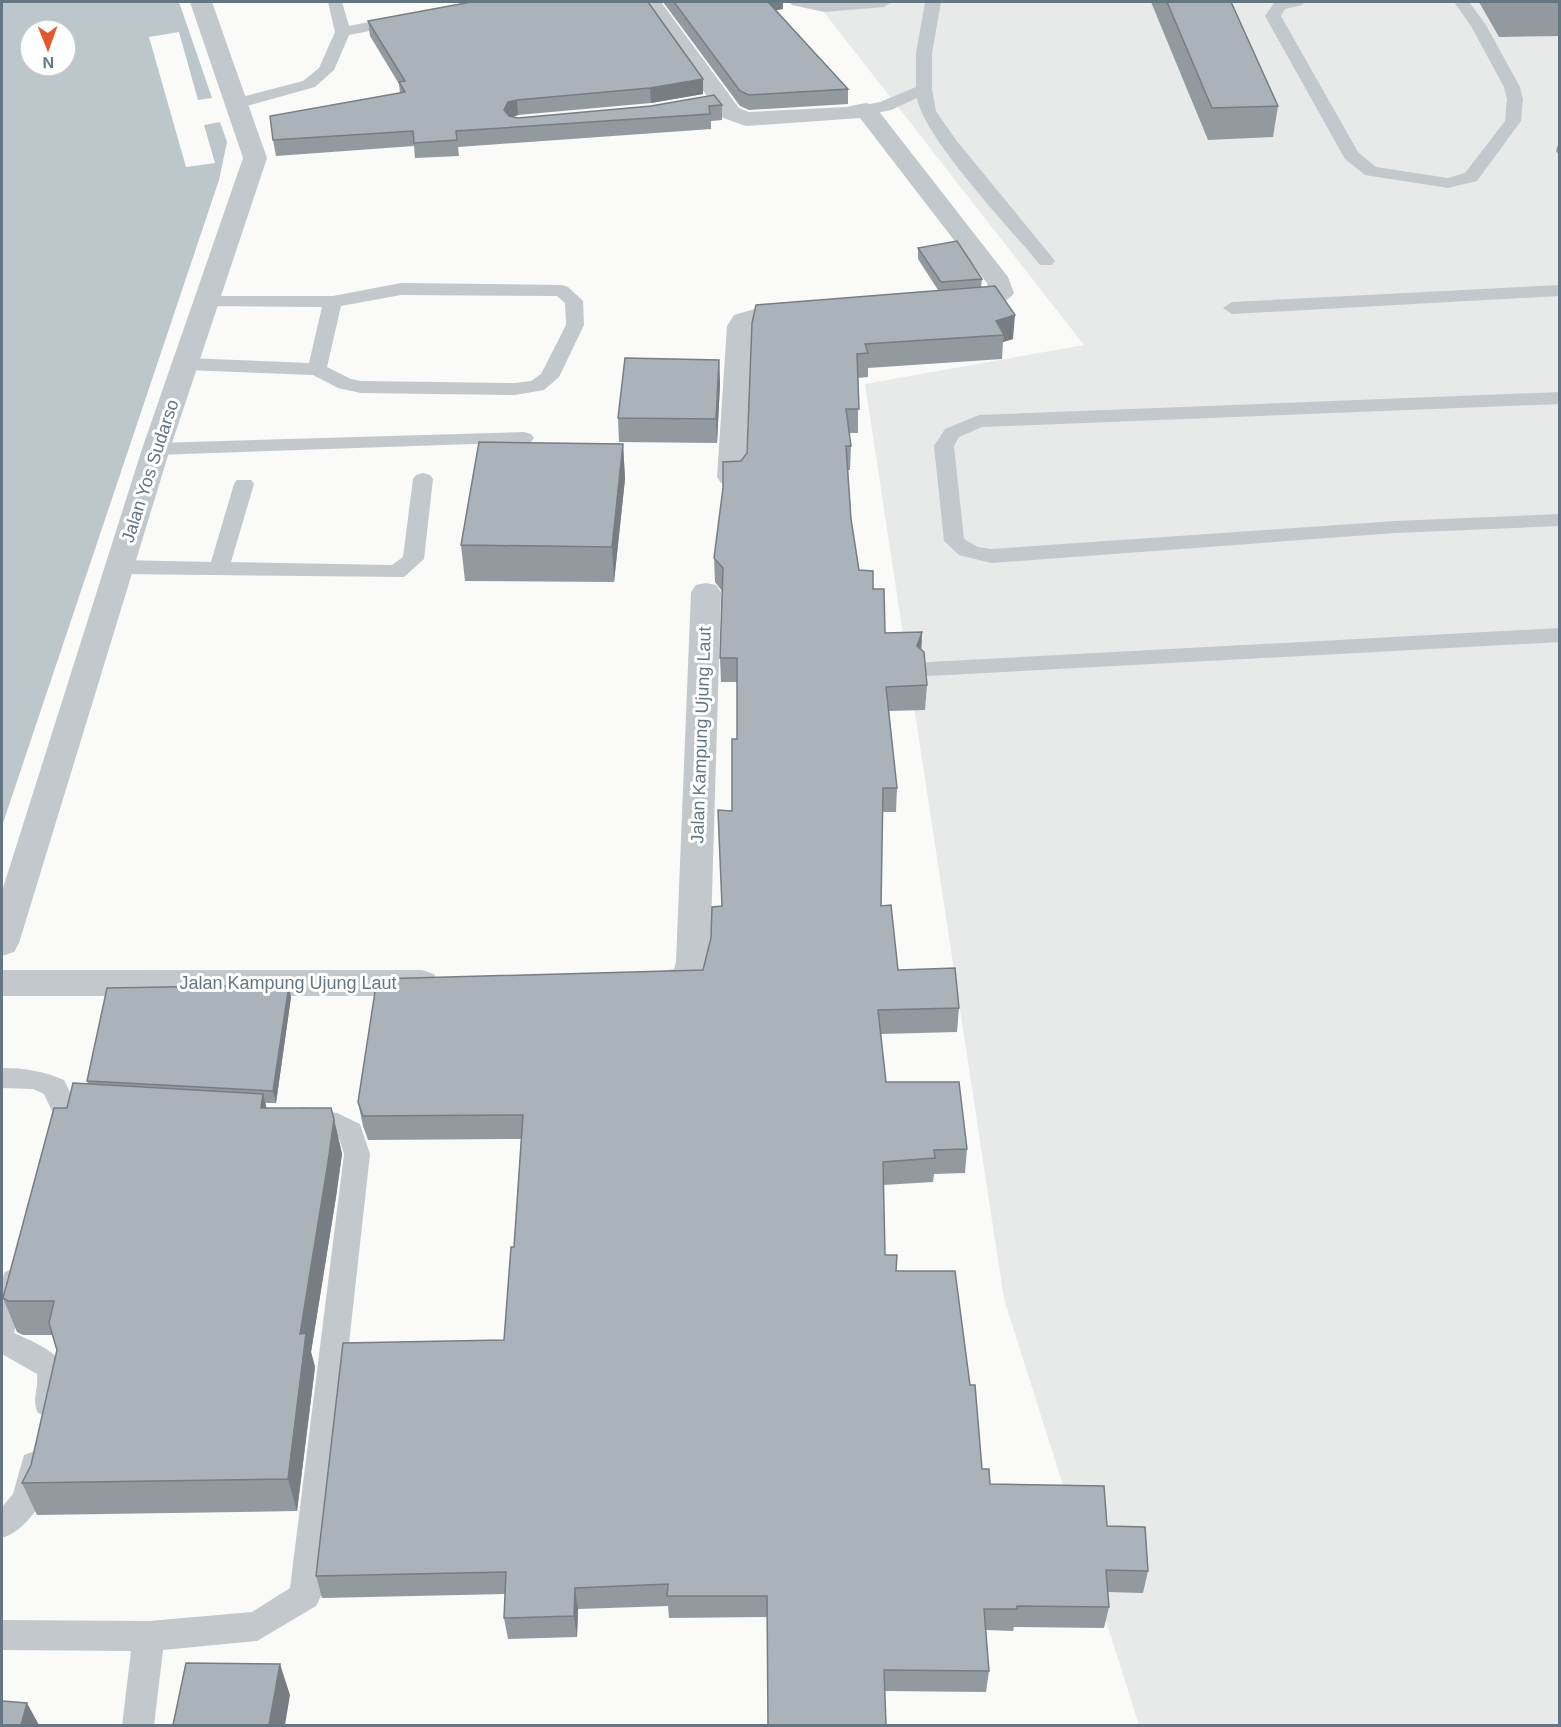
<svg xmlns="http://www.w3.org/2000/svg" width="1561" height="1727" font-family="Helvetica,sans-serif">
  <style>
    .built { fill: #e8e9e9 }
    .water { fill: #bbc7cb; fill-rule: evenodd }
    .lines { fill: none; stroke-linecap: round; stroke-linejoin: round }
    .service { fill: #c3c8cc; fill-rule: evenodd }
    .minor { fill: #c3c8cc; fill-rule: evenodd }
    .wall { fill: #929a9f }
    .shaded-wall { fill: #777d82 }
    .building { fill: #aab3b9; stroke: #777d82; stroke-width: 1.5 }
    .labels { text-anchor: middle; stroke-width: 6; stroke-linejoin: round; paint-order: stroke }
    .street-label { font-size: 18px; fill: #657683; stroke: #fff }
  </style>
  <rect width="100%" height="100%" fill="#fafaf8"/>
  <!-- built -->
  <path class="built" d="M816,2h743v1723h-420l-135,-426 -139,-915 219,-39z"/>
  <!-- water -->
  <path class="water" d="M2,2h177l33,96 -14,2 -19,-68 -30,5 37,130 29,-4 -11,-38 16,-3 7,20 -8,38 -217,646zM30,30h36v36h-36z"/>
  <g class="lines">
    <!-- service -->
    <path class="service" d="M328,2h14l7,24 50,-10 8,5 -2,3 -56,11 -15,35 -19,17 -79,22 -6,-1 -2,-4 2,-4 73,-19 16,-13 16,-36z
      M789,2h103l-8,5 -60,5 -32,-7z
      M925,2h16l-9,51v36l4,22 20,29 96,117 3,4 -3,4h-12c-29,-36 -116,-127 -123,-167l-26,12 -25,5 -8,-5 2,-4 20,-4 36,-15v-34z
      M1279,2h26l-3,3 -17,4 -4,7 77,136 18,15 72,11 17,-5 40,-52 2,-22 -3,-12 -33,-61 -17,-24h15l17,23 34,62 3,12 -2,22 -44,60 -29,7 -83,-13 -20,-16 -80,-143 9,-13z
      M401,283l161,2 6,2 15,14 1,24 -25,52 -15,13 -29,5 -154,-2 -23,-5 -25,-13 -128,-5 -10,-6 10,-6 124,5 13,-56 -116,-1 -9,-6 2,-4h134zM401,295l156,1 8,7 1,22 -25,49 -10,7 -16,2 -154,-2 -10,-2 -24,-12 14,-61z
      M1560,285v11l-328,18 -9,-6 9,-6z
      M1560,392v12l-578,23 -23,10 -5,9 10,93 14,8 13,2 404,-28 165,-7v12l-165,7 -404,30 -32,-8 -15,-14 -10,-95 11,-17 34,-14z
      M524,432l7,2 3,4 -3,4 -375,13 -7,-2 -3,-4 3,-4 7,-2z
      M423,473l7,2 3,4 -9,80 -20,18 -284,-3 -7,-2 -4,-5 4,-5 7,-2 91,2 23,-78 3,-4h14l3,4 -23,78 161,3 11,-8 10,-78 3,-4z
      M1560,628v14l-631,34 -8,-2 -3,-5 3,-5 8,-2z
      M2,1068c23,0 41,3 62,12l7,14 38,6 4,7 -4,7 -9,3 -48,-6 -8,-17 -11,-5 -31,-1z
      M303,1107l34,6 23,11 10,30 -49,442 -5,10 -59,35 -94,9 -9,76h-32l9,-75 -129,-1v-30l147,1 103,-9 38,-24 54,-434 -5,-16 -8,-4 -37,-9 -4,-7 4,-7z
      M15,1268l10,4 4,8 -15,53c41,18 68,31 44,80l-10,4 -10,-4c-7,-13 1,-24 -1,-39l-35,-20v-75l3,-7z
      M35,1451l11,4c13,29 -15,74 -44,83v-31l11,-13 11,-39z"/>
    <!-- minor -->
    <path class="minor" d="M190,2h22l55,156 -97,291 -151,494 -5,9 -12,4v-65l140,-442 101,-291z
      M641,2h20l78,106 10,4 97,-5 20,-4 8,2 134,172 6,16c-13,18 -47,19 -66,14l-4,-5 4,-5 35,-4 5,-2 -1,-8 -127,-165 -114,8 -23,-8 -8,-10 -15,3 -8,-2 -3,-5 3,-5 15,-3z
      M798,305l9,3 4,5 -4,5 -54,8 -8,151 -4,6 -10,2 -10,-2 -4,-6 10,-151 7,-11 24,-7z
      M706,583l10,2 5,7 -11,370 -10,28c-18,6 -37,8 -55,2l-5,-9 5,-9 29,-5 2,-7 15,-370 5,-7z
      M2,970h420l12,4 5,9 -5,9 -12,4h-420z"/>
  </g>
  <!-- wall -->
  <path class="wall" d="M663,2h120v7l-7,1 72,79v15l-99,6 -9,-4z
    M1151,2h80l47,104 -5,31 -65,3z
    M1479,2h81v34l-61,1z
    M368,21l335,73 -52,9 -133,12 -6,2 6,1 204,-13v15l-11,1v8l-253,18 1,9 -44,2 -1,-12 -138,10 -3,-16 127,-47 -1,-9 -29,-48z
    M1560,139v17l-4,-5z
    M918,248l64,31 -1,8 32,52 -10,3 -1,17 -134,9v9l-10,1v55h-9l2,13 -1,24h-2l3,49 8,51 14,19 12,44 37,-1 -1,17 6,36 -2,25 -36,1 8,77 -1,24h-14l-1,94 17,64 61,38 -2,24 -76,2 5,48 81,67 -2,24 -31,1 -1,8 -50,3 2,70 85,130 12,84 8,15 117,42 41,45 -5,22 -36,-1 2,15 -5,21 -90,-1 -1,4 -27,-1 3,41 -3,21 -101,-1 -118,-74 -98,1 -1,-12 -90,3 -1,28 -69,2 -4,-21 1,-24 -183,4 -6,-22 188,-236 10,-93 7,-108 -153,1 -5,-14 -5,-24 345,-132 19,-64 -4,-96 14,1 5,-72v-57h-16l-1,-24 2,-67 -7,-9 -1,-24 27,-97 6,-8 5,-130 186,-33 -20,-31z
    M719,360l1,24 -3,59 -98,-1 -1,-24z
    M623,444l2,35 -11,103 -149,-1 -4,-36z
    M291,997l-15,106h-11l1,5 68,11 8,35 -6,43 -25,155 4,15 -18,144 -260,4 -15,-32 9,-18 26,-115 -5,-15h-29l-6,-3 -14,-34 64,-190 21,-24 -1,-3z"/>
  <!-- shaded-wall -->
  <path class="shaded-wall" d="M765,2h18v7l-18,3z
    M703,79v15l-52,9 -1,-15z
    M517,100l1,15 -9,3 -5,-8 4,-8z
    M1015,315l-2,24 -10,3 1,-7 -8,-14z
    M719,360l1,24 -3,59 -1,-24z
    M623,444l2,35 -11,103 -2,-35z
    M922,632l-1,25 -4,-11z
    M289,985l2,12 -15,106 -3,-12z
    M263,1094l9,35 -11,-21z
    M334,1119l8,35 -6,43 -25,155 4,15 -18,144 -9,-32 12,-145z
    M575,1588l3,21 -1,28 -3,-21z
    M280,1664l10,31 -5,30h-16z
    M27,1703l12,22h-18z"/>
  <!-- building -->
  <path class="building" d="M471,2h177l55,77 -53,9 -133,12 -9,2 -4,8 5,6 9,2 133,-12 63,-11 8,10 -13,1 1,8 -254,17 1,9 -43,3 -1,-12 -140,9 -3,-24 135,-24 -6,-10 6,-1 -37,-60z
    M674,2h94l80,87 -99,6 -9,-4z
    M1167,2h64l47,104 -66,2z
    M957,241l25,38 -41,3 -23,-34z
    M995,286l20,29 -19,6 8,14 -139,9 3,9 -11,1 2,55h-13l5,37h-5l5,73 8,51 14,1v18h11l1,44 37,-1 -5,14 7,6 3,33 -41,2 11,101h-14l-2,118 10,-1 7,65 57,-2 4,40 -81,2 8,72h73l8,67 -33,1 1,8 -52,4 2,93h12l-1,16h59l15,114h5l7,84h7l1,15 114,2 3,40 38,1 3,44 -42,-1 3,37 -92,-1v3h-33l5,62 -105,-1 2,55h-118l-1,-129h-100l1,-12 -93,4 -1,28 -70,2 2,-46 -190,4 27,-233 161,-3 7,-93h3l9,-132 -160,1 -5,-14 19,-123 326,-9 8,-32 1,-31 10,-1 -4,-96 14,1v-72h5v-81h-17l3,-90 -9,-10 9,-70v-26l18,-1 6,-8 5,-130 4,-18z
    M625,358l94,2 -3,59 -98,-1z
    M479,442l144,2 -11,103 -151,-2z
    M289,985l-16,106 -186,-10 20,-93z
    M73,1083l190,11 -2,14h70l3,11 -6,43 -28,172 6,-1 -18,146 -266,4 9,-18 26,-115 -8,-27 5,-22h-46l-5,-3 51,-190h13z
    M186,1663l94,1 -11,61h-96z
    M2,1701l25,2 -6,22h-19z"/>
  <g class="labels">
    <!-- street labels -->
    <g class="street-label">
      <text transform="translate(150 471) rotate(-72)" y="6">Jalan Yos Sudarso</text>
      <text transform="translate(701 735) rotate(-88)" y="6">Jalan Kampung Ujung Laut</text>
      <text x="288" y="989">Jalan Kampung Ujung Laut</text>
    </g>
  </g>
  <!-- border -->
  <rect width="1561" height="1727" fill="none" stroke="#657683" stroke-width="6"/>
  <!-- north arrow -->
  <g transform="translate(48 48) rotate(179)"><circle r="28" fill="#ffffff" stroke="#c1c8cd" stroke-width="1.5"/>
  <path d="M0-4.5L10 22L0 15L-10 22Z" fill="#e4572e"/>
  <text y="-9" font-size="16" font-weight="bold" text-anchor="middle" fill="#657683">N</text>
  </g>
</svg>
